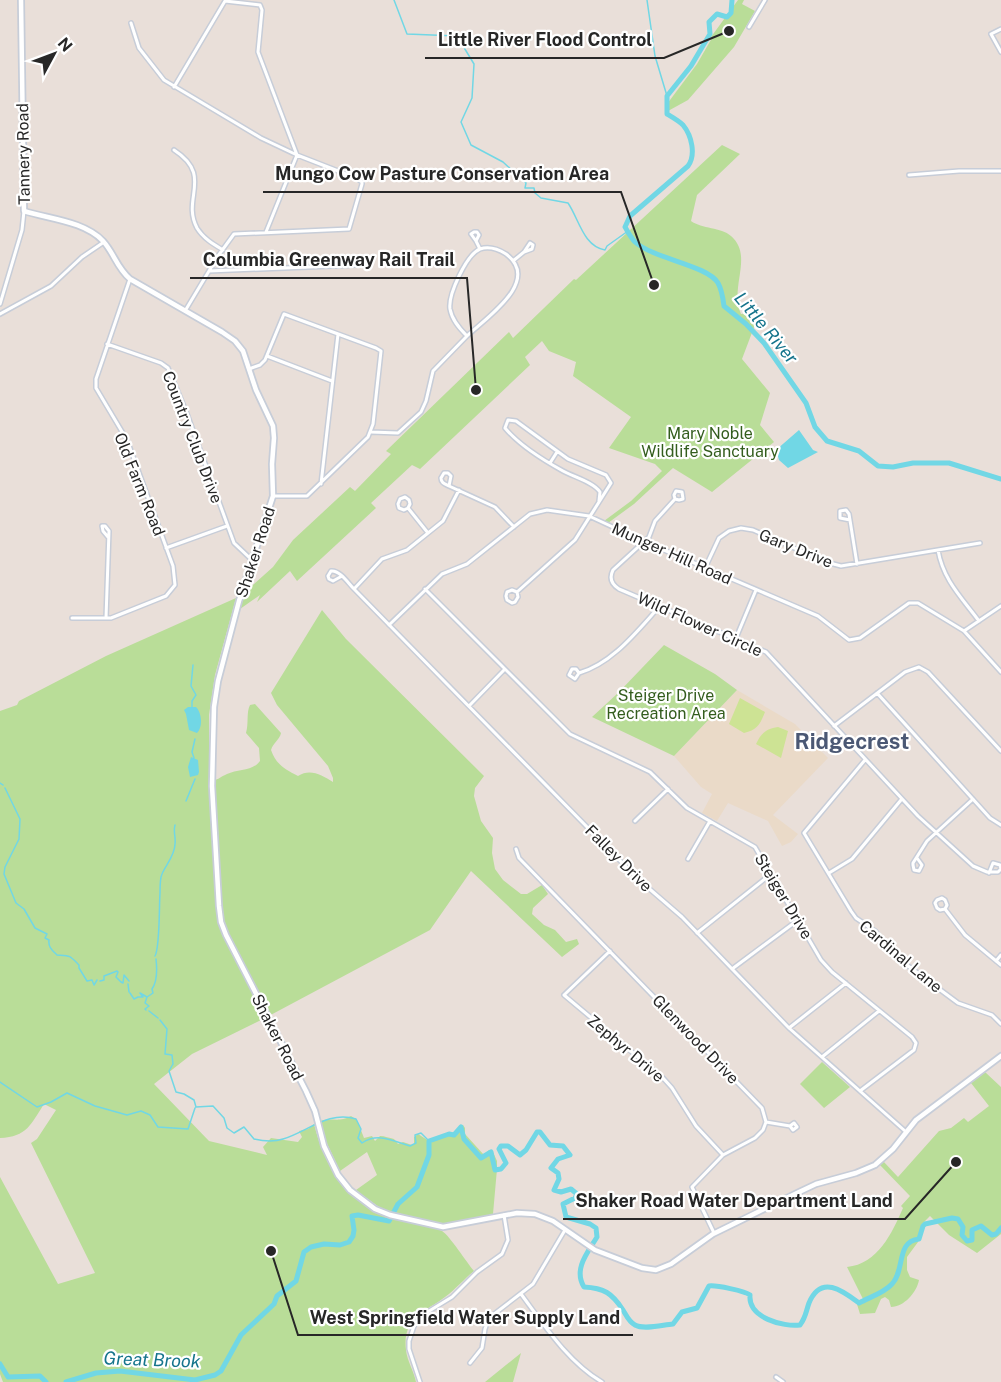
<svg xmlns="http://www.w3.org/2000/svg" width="1001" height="1382" font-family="'Public Sans',sans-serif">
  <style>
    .education { fill: #eadac8 }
    .green { fill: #b9dd98 }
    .pitch { fill: #cde394 }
    .water { fill: #71d7e5 }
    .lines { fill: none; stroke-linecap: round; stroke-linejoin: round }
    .stream { stroke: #71d7e5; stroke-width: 1.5 }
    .river { stroke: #71d7e5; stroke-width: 5 }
    .street-casing { stroke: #c7cdd8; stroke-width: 6 }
    .secondary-casing { stroke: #c7cdd8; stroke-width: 8 }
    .street { stroke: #fff; stroke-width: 3 }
    .secondary { stroke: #fff; stroke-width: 4.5 }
    .labels { text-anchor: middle; stroke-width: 4.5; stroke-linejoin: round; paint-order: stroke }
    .street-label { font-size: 16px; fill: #272727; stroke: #fff }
    .park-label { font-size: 16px; fill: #335d1d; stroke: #fff }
    .water-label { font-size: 18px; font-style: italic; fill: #15748c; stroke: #fff }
    .district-label { font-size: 22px; font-weight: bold; fill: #4b5874; stroke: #fff }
    .leader { fill: none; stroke: #272727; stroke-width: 2 }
    .callout-dot { fill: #272727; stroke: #fff; stroke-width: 2 }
    .callout-label { font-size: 18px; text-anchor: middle; font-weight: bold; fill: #272727; stroke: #fff; stroke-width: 4.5; stroke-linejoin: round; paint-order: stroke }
  </style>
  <rect width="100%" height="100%" fill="#e9dfd9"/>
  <!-- education -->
  <path class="education" d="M737,690l58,34 33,34 -55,57 25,19 -7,8 -9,4 -14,-25 -40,-18 -11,18 -15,-8 10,-19 -11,-7 -27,-31z"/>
  <!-- green -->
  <path class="green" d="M738,0h6l-2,4 13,7 -21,36 -46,53 -20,11 -1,-7 30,-40 15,-26 -1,-1z
    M722,145l18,9 -43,41 -6,26c11,8 30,6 40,15 23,20 -2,51 10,78l8,-1 4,1 3,8 -14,37 28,34 -10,32 14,17 -62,50 -39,-24 -39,36 -26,19 -4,-2 27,-20 31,-30 -7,-7 -46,-16 22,-31 -58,-41 3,-14 -27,-11 -7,-10 -17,16 5,8 -110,104 -8,-4 -41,38 5,5 -79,73 -7,-10 -33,31 3,-7 -20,14 4,-16 29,-26 20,-27 57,-53 5,4 36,-37 -5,-3 123,-119 4,6 61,-59 2,1z
    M236,598l-21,77 -6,40v66c8,0 11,-4 18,-7 11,-5 26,-3 33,-13l-1,-13 -13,-15c3,-10 0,-20 4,-28l5,-1 26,29c-1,6 -8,10 -10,17 5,14 13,19 27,26 12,-8 24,-1 35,6v-4l-5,-12 -51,-61 -6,-12 51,-83 24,29 138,137 -9,12 -1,8 7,25 12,17 -1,15 3,16 8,11 18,14h6l15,-9 6,9 -15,14 -1,6 12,11 11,5 11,12 11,-3 2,5 -17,13 -91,-86 -41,59 -165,88 -73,36 -38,30 55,57 58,14 -4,-8 8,-9 27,4 4,-5 -3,-6 9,-2 6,-5c10,42 35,82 79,94 11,3 40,8 49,13 8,5 25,32 32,40 -10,8 -18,18 -29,26 -20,15 -43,21 -39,53 1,11 8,21 10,32h-413l-3,-8v-197l58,107 37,-11 -64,-130 6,-4 19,-29 -12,-6c-13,20 -17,33 -44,34v-427l17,-6 2,-4 87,-45z
    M664,645l51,29 22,16 -63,66 -82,-39 26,-24z
    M822,1062l28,25 -26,21 -24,-24z
    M985,1072l16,15v147l-24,19 -28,-18 -19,-19 -9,9 2,3 -5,14 -11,15v13l3,7 9,3c-2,12 -15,27 -28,27l-2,-7 -4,-3 -4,2 -6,14 -15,1 -4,-13 7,-2 -16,-32c31,-3 45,-34 56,-59l-2,-2 9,-10 -31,-32 4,-3 15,16 41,-46 12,-3 13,-10 4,4 21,-16 -18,-23z
    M351,1116l6,4 7,18 8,-2 3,5 5,-5c5,0 9,2 14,3l4,5 5,-2 9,3 2,-1v-7l4,-3 11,7 18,-8 7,1 6,-8 3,-1 2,3v6l19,21 5,-5h3l5,11v8l-4,45 -49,11 -62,-16 -23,-16 -3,-3 21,-15 -10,-23 -27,19 -17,-36 -3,-14c13,-4 18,2 31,-5z
    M521,1353l-8,29h-28z"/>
  <!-- pitch -->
  <path class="pitch" d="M740,698l25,14c-5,13 -8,18 -21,21l-15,-9z
    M778,727l10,4 -7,27 -25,-14c5,-11 10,-15 22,-17z"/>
  <!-- water -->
  <path class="water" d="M799,430l14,20 5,2 -30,16 -9,-8 -3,-10z
    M188,707h8c6,6 7,20 1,26l-8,-3 -3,-16 -2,-4z
    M191,757l7,3 1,12 -1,3 -8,2 -2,-10z"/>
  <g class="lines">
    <!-- stream -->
    <path class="stream" d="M394,0l13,34 50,2 17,28 -2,34 -11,24 10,23 32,17 23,21 -1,5h9l1,5 6,5 27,5c11,16 15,43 37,47l2,-4 21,-15
      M647,0l8,56 12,40
      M192,707v-6l4,-6 -5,-9 2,-21
      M194,758l-2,-6 3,-13
      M0,783l3,2
      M5,788l15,31 -1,20 -14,28 -1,7 12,29 8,6 11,19 12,6 -2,4 4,2c-1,7 3,10 8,15 14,1 12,0 22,10v3l8,13 5,-1 2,5 3,-5
      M186,801l9,-22
      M155,956c5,-9 4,-49 5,-63 0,-5 0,-15 2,-19 4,-9 13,-19 13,-30 1,-7 -2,-12 0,-19
      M100,981l4,-1v-4l13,-5 1,1 -2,5 5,5 2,1 1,-8 5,6
      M128,984l1,8
      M130,993l4,6 4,-2h5l-3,-4 7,4 -2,6 4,3 -4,3 1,1
      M147,997l6,-4 -1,-4c5,-7 5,-21 4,-30
      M149,1011l9,7
      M160,1020l7,9 -2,25 7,1 1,9 -4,7 7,21 8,2 10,6 2,7 17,-1 11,12 3,10 7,5 10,-6 10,12c9,2 20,3 29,0 24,-7 46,-29 73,-20l5,10 -3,9 4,5c16,-11 31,-2 48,3l6,-3 -1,-8 6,-2 8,8
      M0,1082l37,25 14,-5 16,-9 28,13 32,9 14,-4 9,4 8,12 30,2 7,-21"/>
    <!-- river -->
    <path class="river" d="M732,0l-1,13 -4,4 -10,-3 -8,8 1,12 -6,10 -13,22 -24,30v18c5,3 12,7 16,11 9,11 13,30 5,41l-58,50 -5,11c3,5 6,11 10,15 19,17 72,23 83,41 4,7 5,15 6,23l22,18 18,19 42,60 9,24 12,14 32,10 19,15 15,1 20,-4h36l52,16
      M0,1364l8,13 32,-1 6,6
      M66,1382l30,-9 24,-2 75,9 20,-5 6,-4 20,-36 33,-31 3,-8 19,-15 8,-29 7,-5 13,-3 16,1 9,-3 4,-6 1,-6 -2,-14 6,-1 31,6 9,-17 19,-17 12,-32v-14l20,-7 5,1 7,-8 3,12 17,19 10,-6 4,18 6,-1 5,-6 -7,-14 2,-3h7l12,9 6,-5 11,-18h3l10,13 13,1 7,9 -12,4 -7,9 7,5 1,6 -5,11 7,2 10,-3 6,5 -2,4 -12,6 3,13 24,7 6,4 1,9c-9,15 -24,32 -13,50 20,1 28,6 39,23 3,5 6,12 12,15 9,5 27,0 38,-1l9,-12 15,-4 12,-22c7,-1 36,5 41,9 -2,23 33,32 50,30 6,-8 6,-14 9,-22 12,-29 34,-12 50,0 11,-6 25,-10 33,-19 13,-13 4,-43 27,-45l4,-13 2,-2 27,-6 6,1 5,8 -1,8 5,6 5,-1v-10l9,-4 11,9 4,-1 5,-6"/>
    <!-- street casing -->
    <g class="street-casing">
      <path id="street" d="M131,23l8,25 25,32 97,58 36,17 -31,77
        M749,27l16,-27
        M1001,29l-10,5 10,18
        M174,87l51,-86 35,4 2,5 -4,42 39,103 59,23 6,4v2l-13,45 -115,5 -16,22 -33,55
        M174,150c40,26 7,48 23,78 6,10 16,16 26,22
        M909,175l50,-4h42
        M476,241l-5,-7 3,-2h3l2,3 -3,6 4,8
        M513,261l11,-9 8,-3 1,-4 -3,-2 -6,9
        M209,271l148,-6
        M0,304l22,-74 2,-19
        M0,314l51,-28 31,-29 22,-15
        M107,344l54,19 7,5 19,46 47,129 18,17
        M267,356l65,25
        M249,369l11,-4 5,-5 19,-46 92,34 5,3 -8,73 -5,13 -61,59h-34
        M371,432l27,1 23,-21 5,-11 7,-30 34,-35c-8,-8 -15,-16 -17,-27 -2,-14 16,-54 30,-60 9,-3 18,0 26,5 36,27 -20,64 -39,82
        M550,463l7,-11
        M321,484l17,-150
        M449,486l2,-10 -3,-3h-4l-3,5c0,5 4,6 8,8l46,21 19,20
        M675,499l-1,-4 2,-4 6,1 1,7 -4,1 -4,-1 -20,22 -6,16 -36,33c-4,8 -2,14 6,19l147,63 152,164 55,50 14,6h11l3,-3 -1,-4 -7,-2 -4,10
        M408,508l-4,2 -5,-2 -1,-4 2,-5 5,-2 4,3 1,4 -2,4 20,25
        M850,520l-10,-2v-7l6,-1 3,4 8,50
        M166,548l61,-22
        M938,550c5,30 24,48 41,71
        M705,568l14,-30 10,-7 12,-3 12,2 73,32 15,4 139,-23
        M342,576l-9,5 -4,-2 -1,-3 3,-5c9,-1 17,12 23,18l284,290 44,38 107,111 116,103
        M354,589l28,-30 25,-9 36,-29 16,-31
        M425,589l145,145 80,38 37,36 68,39 66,113 11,12 80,65 4,6 -2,7 -54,41
        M517,592l1,5 -3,5 -3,1 -5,-3 -1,-4 1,-4 5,-2 5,2 58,-52 36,-57 -5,-8 -38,-16 -52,-38 -8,-1 -3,8c15,18 38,32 58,43 11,6 30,11 37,21l-1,9
        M72,618h39l55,-22 9,-11 -2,-19 -46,-126 -31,-52v-9l34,-100
        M106,618l3,-87 -4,-5h-3l1,5 5,6
        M389,625l53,-51 25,-10 63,-50 17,-4 42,6 54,25 175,75 31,24 11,-2 49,-35h9l46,28 37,41
        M964,631l37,-25
        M736,638l20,-48
        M579,673l-4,6 -6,-4 3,-6h4l3,4c34,-10 58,-42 81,-67
        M877,693l113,125 11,7
        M469,706l35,-36
        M834,726l71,-54 14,-5 9,5 73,79
        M865,760l-61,73 47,78 5,7 19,13 21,26 62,46 34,12 9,9
        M635,821l33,-32
        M516,849l3,9 243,250 4,14 -3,8 -8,8 -32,17 -31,32 22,46
        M917,858l5,7 -3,6 -5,-1 -1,-5v-2l14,-22 46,-42
        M688,859l22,-38
        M829,873l23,-14 49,-59
        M945,909l-5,1 -3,-2 -2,-5 2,-3 5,-2 3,2 2,5 -2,4 20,26 36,30
        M697,933l74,-59
        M610,951l-46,44 99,83 9,10 24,38 27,29
        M996,961l5,-6
        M732,969l66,-49
        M789,1028l57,-45
        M822,1057l57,-46
        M766,1122l24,4 4,-3 3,4 -4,3 -3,-4
        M521,1294c23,31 47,68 81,88
        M470,1363l12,-15 3,-19 4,-11 44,-34 32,-54
        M776,1377l7,5
        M420,1382l-11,-33v-8l5,-15 7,-10 31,-19 25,-25 25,-18 6,-14 -4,-25"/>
    </g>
    <!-- secondary casing -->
    <g class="secondary-casing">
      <path id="secondary" d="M21,0l3,211c25,8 60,10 79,30 11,12 14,27 27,38l92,53 13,9 8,10 13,39 17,36 1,12 -2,26 1,32 -34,105 -21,80 -4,26 -2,79 7,120 2,16 5,13 80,156 9,20 9,35 14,29 12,15 25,19 15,6 53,12 74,-14 18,1 18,7 42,29 47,18 14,2 15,-6 42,-30 84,-41 19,-9 40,-11 19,-8 18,-16 23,-29 85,-64"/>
    </g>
    <!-- street -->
    <use href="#street" class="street"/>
    <!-- secondary -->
    <use href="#secondary" class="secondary"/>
  </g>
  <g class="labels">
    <!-- street labels -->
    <g class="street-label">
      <text transform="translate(23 154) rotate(-91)" y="6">Tannery Road</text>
      <text transform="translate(193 437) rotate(69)" y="6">Country Club Drive</text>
      <text transform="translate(140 484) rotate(68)" y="6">Old Farm Road</text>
      <text transform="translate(796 548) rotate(22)" y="6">Gary Drive</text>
      <text transform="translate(255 552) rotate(-72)" y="6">Shaker Road</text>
      <text transform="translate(672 553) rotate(24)" y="6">Munger Hill Road</text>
      <text transform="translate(700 624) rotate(24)" y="6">Wild Flower Circle</text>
      <text transform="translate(619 858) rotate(45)" y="6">Falley Drive</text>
      <text transform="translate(784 896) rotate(59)" y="6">Steiger Drive</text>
      <text transform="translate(901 956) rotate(40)" y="6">Cardinal Lane</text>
      <text transform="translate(278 1037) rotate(63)" y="6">Shaker Road</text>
      <text transform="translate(696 1039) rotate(46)" y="6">Glenwood Drive</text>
      <text transform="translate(626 1048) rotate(40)" y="6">Zephyr Drive</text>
    </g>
    <!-- park labels -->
    <g class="park-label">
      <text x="710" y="439">Mary Noble<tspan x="710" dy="18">Wildlife Sanctuary</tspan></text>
      <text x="666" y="701">Steiger Drive<tspan x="666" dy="18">Recreation Area</tspan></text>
    </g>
    <!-- water labels -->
    <g class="water-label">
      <text transform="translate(766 328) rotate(50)" y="6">Little River</text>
      <text transform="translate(152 1360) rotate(2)" y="6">Great Brook</text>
    </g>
    <!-- district labels -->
    <g class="district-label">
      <text x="852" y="749">Ridgecrest</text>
    </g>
  </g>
  <!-- callouts -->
  <path class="leader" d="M729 31L664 58H425M654 285L621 192H263M476 390L467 278H190M956 1162L905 1219H563M271 1251L298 1335H633"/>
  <g class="callout-dot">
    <circle cx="729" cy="31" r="6"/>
    <circle cx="654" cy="285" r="6"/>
    <circle cx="476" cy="390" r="6"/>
    <circle cx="956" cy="1162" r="6"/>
    <circle cx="271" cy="1251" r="6"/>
  </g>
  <g class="callout-label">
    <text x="545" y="46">Little River Flood Control</text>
    <text x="442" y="180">Mungo Cow Pasture Conservation Area</text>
    <text x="329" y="266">Columbia Greenway Rail Trail</text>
    <text x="734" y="1207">Shaker Road Water Department Land</text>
    <text x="465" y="1324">West Springfield Water Supply Land</text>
  </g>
  <!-- north arrow -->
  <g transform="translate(54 54) rotate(49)" stroke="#ffffff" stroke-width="4.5" paint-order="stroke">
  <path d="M0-4.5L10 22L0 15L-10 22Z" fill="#272727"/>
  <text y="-9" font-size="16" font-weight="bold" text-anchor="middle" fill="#272727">N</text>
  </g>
</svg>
